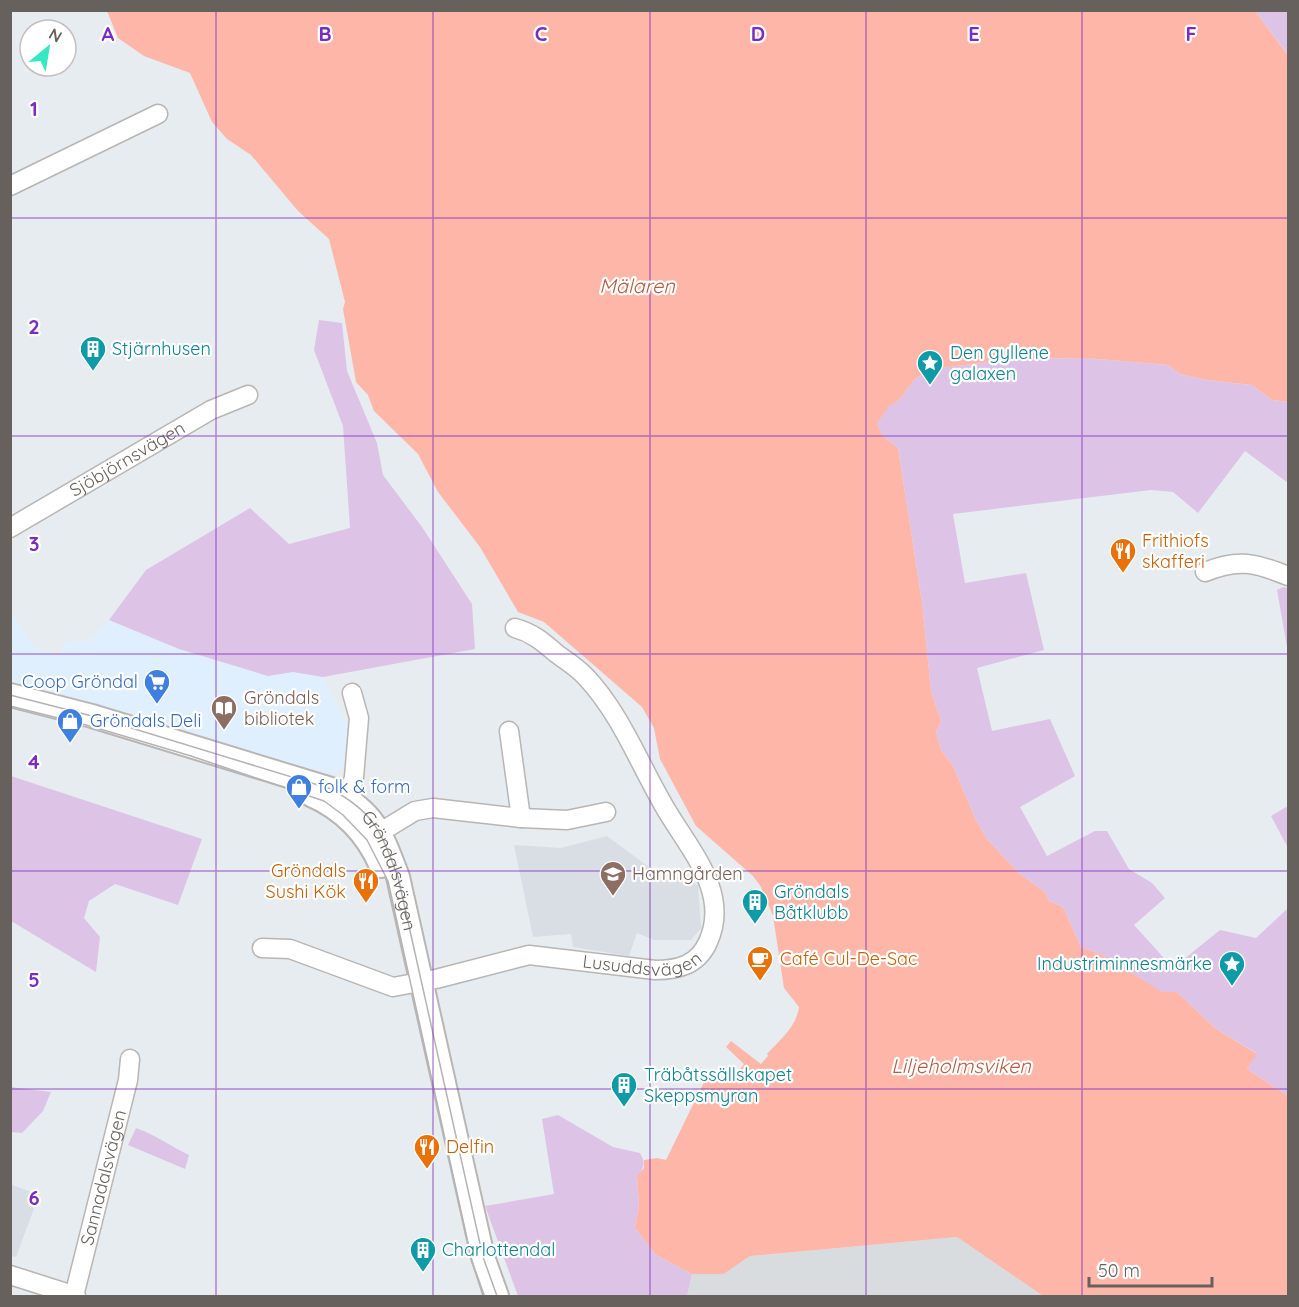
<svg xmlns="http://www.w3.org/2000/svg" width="1299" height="1307" font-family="Quicksand,sans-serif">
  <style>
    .commercial { fill: #dfeffe }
    .industrial { fill: #d9dcdf }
    .education { fill: #d8dee3 }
    .green { fill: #ddc4e7 }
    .water { fill: #feb6a9 }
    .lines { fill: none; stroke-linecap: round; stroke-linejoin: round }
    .minor-casing { stroke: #b9b5b2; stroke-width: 21 }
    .tertiary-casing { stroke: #b9b5b2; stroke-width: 26 }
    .minor { stroke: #fff; stroke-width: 18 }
    .tertiary { stroke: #fff; stroke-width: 22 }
    .tram { stroke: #b5b3b3; stroke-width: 1.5 }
    .grid { fill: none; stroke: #7b2cbf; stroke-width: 1.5; stroke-opacity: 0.55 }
    .labels { text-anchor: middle; stroke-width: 4.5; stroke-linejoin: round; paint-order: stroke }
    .culture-label { font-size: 18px; fill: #0d838f; stroke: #fff; text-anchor: start }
    .street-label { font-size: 18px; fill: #67615e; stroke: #fff }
    .food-label { font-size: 18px; fill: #c56008; stroke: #fff; text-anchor: start }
    .shop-label { font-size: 18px; fill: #366cbe; stroke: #fff; text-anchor: start }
    .education-label { font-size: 18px; fill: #785e54; stroke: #fff; text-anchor: start }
    .water-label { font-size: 20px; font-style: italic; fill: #b15e44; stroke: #fff }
    .grid-label { font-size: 20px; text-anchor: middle; font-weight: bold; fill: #7b2cbf; stroke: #fff; stroke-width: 4.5; stroke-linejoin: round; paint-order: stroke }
  </style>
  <rect width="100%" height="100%" fill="#e7ecf0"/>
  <!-- commercial -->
  <path class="commercial" d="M10,610l25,38 22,9 9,-15 20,-1 23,-21 70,29 89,27 25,-4 30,5 25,49 -5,42 -18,12 -314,-90z"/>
  <!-- industrial -->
  <path class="industrial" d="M957,1237l86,59h-356l5,-22h32l26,-18z"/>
  <!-- education -->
  <path class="education" d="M607,836l43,32 48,17 3,43 -10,12h-37l-17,-7 -8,23 -56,-9 -2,-13 -38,3 -19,-92 47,3z
    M10,1184l29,11 -23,62 -5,-1z"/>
  <!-- green -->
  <path class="green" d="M1255,11h33v44l-2,-3z
    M319,320l23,3 5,48 30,72 6,32 39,52 50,77 3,45 -152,28 -30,-5 -25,4 -89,-27 -70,-29 37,-50 104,-62 39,36 61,-16 -7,-102 -29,-76z
    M1086,358l82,7 12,9 27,6 45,5 20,15 16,2v81l-43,-32 -47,62 -25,-21 -22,-2 -198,24 12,69 61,-10 18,77 -67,18 15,63 58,-12 25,57 -55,31 27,49 48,-25h12l22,38 23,14 13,15 -31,27 39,43 47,-38 36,8 32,-30v188l-41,-27 9,-16 -41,-25 -38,-36 -15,1 -57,-37 -24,-9 -18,-40 -14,-6 -4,-9 -25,-18 -33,-35 -12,-21 -22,-52 -12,-16 -5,-18 5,-11 -10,-30 -9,-89 -24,-154 -16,-13 -5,-11 12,-19 9,-4 17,-22 17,-10 82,-10z
    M1283,587l5,1v65l-11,-63z
    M11,776l191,63 -24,66 -63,-21 -26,17 -5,17 16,19 -4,35 -85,-51z
    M1288,806v42l-17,-32z
    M10,1087l41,5 -8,19 -21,22 -11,-1z
    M558,1115l55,32 27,6c6,10 4,15 -3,24l2,29 -4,22 21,27 36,19 -5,22h-169l-33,-90 69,-12 -12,-75z
    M136,1128c20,7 34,18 53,27l-4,14 -57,-24z"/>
  <!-- water -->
  <path class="water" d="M107,11h1148l33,44v347l-16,-2 -20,-15 -45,-5 -27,-6 -12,-9 -82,-7 -72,1 -82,10 -17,10 -17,22 -9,5 -12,18 5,11 16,13 24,154 9,89 10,30 -5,11 5,18 12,16 22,52 12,21 33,35 25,18 4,9 14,6 18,40 24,9 57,36h15l38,36 42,26 -10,15 41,27v200h-245l-86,-59 -207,19 -26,18h-32l-36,-19 -21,-27 4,-22 -2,-30 7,-8v-8l13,-2 9,2 39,-80 30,-5 9,-11 -18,-17 5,-6 30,23 7,-8 -1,-2c12,-13 30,-28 32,-47l-15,-19 -11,-72 -12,-29 -8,-11 -57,-50 -36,-67 -6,-31 -12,-21 -98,-85 -26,-10 -38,-65 -42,-55 -20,-38 -44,-43 -6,-16 -12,-13 -13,-73 2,-7 -16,-63 -31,-28 -47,-56 -24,-16 -15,-17 -22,-49 -46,-17 -26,-18z"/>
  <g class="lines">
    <!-- minor casing -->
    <g class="minor-casing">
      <g id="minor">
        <path d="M10,186l148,-72"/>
        <path id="s1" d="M10,528l201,-118 37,-15"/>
        <path d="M1205,572c33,-14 51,-9 83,4"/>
        <path d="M509,731l12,87"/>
        <path d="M345,811l9,-34 5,-59 -7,-25"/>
        <path d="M369,839l46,-28 18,-3 88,10 46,2 39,-8"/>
        <path id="s2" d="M262,948l28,1 103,38 43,-8 93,-24 126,15c23,0 43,-5 53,-28 23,-50 -20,-94 -44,-136 -25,-43 -44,-93 -78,-129 -8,-9 -19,-16 -29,-23 -14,-12 -24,-21 -42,-26"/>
        <path d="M10,1275l66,21"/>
        <path id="s3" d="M74,1296l54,-216 2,-21"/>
      </g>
    </g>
    <!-- tertiary casing -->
    <g class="tertiary-casing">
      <g id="tertiary">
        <path id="s4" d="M10,695l82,21 239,73c44,24 50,43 67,88l85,380 14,39"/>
        <path d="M311,795c32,14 56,39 70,71"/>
      </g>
    </g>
    <!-- minor -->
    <use href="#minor" class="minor"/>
    <!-- tertiary -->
    <use href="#tertiary" class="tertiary"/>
    <!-- tram -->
    <path class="tram" d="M10,695l82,21 239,73c44,24 50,43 67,88l85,380 14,39
      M10,706l80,20 101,30 133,45 19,14 24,25 21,41 84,380 11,35"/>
  </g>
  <!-- grid -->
  <path class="grid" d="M216,10v1286M433,10v1286M650,10v1286M866,10v1286M1082,10v1286M10,218h1278M10,436h1278M10,654h1278M10,871h1278M10,1089h1278"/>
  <!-- icons -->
  <defs>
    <g id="building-pin" transform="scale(1.35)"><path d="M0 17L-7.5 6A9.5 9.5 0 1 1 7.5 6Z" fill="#0f9aa8" stroke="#fff"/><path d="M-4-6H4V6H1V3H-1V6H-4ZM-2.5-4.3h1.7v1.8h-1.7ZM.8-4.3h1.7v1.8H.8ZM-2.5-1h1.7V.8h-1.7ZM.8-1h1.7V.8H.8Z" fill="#fff"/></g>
    <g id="sight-pin" transform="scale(1.35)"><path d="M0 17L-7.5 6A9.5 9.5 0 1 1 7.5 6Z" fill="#0f9aa8" stroke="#fff"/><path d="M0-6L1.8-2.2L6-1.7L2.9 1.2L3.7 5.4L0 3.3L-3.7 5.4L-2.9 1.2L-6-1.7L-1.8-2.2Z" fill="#fff"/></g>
    <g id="restaurant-pin" transform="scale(1.35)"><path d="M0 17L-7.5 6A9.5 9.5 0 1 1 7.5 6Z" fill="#e8710a" stroke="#fff"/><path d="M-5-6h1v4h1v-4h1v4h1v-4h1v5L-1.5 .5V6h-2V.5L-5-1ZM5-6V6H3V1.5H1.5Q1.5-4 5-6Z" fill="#fff"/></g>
    <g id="supermarket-pin" transform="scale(1.35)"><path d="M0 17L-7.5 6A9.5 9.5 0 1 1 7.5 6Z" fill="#3f7fe0" stroke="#fff"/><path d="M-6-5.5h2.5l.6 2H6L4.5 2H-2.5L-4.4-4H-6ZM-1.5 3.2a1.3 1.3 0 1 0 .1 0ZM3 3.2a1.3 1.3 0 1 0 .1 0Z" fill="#fff"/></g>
    <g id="library-pin" transform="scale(1.35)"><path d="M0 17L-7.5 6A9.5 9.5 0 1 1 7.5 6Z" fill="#8d6e63" stroke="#fff"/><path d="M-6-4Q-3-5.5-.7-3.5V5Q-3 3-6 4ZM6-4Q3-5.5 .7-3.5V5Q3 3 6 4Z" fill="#fff"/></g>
    <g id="shop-pin" transform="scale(1.35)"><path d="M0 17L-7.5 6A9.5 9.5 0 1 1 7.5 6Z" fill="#3f7fe0" stroke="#fff"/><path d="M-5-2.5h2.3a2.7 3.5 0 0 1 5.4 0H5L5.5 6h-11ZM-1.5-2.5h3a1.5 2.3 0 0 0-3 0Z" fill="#fff"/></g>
    <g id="school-pin" transform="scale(1.35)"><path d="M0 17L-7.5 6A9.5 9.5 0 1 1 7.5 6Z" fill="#8d6e63" stroke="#fff"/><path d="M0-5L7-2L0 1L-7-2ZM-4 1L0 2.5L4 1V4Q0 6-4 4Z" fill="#fff"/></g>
    <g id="cafe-pin" transform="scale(1.35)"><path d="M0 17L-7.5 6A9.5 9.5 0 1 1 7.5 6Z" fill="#e8710a" stroke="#fff"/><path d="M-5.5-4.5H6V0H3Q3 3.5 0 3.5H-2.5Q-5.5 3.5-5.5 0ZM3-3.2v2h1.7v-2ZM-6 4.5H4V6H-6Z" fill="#fff"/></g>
  </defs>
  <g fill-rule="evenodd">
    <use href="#building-pin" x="93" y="349"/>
    <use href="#sight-pin" x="930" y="363"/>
    <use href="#restaurant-pin" x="1123" y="551"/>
    <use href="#supermarket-pin" x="157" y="682"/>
    <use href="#library-pin" x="224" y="708"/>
    <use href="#shop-pin" x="70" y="721"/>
    <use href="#shop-pin" x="299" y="787"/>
    <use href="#school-pin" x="613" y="874"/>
    <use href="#restaurant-pin" x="366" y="881"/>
    <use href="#building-pin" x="755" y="902"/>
    <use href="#cafe-pin" x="760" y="959"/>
    <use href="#sight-pin" x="1232" y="964"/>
    <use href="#building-pin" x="624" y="1085"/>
    <use href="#restaurant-pin" x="427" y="1147"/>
    <use href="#building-pin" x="423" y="1250"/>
  </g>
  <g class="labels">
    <!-- culture labels -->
    <g class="culture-label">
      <text x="112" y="355">Stjärnhusen</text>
      <text x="950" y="359">Den gyllene<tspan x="950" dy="21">galaxen</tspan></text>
      <text x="774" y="898">Gröndals<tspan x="774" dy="21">Båtklubb</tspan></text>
      <text x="1212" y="970" text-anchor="end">Industriminnesmärke</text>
      <text x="644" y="1081">Träbåtssällskapet<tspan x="644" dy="21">Skeppsmyran</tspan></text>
      <text x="442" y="1256">Charlottendal</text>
    </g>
    <!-- street labels -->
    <g class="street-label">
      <text dy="6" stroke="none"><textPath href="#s1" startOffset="136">Sjöbjörnsvägen</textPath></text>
      <text dy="6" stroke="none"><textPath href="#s4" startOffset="440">Gröndalsvägen</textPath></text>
      <text dy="6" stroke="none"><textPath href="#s2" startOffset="392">Lusuddsvägen</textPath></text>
      <text dy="6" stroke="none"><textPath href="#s3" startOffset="122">Sannadalsvägen</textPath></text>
    </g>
    <!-- food labels -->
    <g class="food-label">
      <text x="1142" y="547">Frithiofs<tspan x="1142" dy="21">skafferi</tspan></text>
      <text x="346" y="877" text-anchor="end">Gröndals<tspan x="346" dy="21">Sushi Kök</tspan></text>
      <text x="780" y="965">Café Cul-De-Sac</text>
      <text x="446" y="1153">Delfin</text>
    </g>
    <!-- shop labels -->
    <g class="shop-label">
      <text x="138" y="688" text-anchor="end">Coop Gröndal</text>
      <text x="90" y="727">Gröndals Deli</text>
      <text x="318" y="793">folk &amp; form</text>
    </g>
    <!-- education labels -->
    <g class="education-label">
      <text x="244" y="704">Gröndals<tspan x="244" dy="21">bibliotek</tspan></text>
      <text x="632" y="880">Hamngården</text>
    </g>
    <!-- water labels -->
    <g class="water-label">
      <text x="637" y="293">Mälaren</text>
      <text x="961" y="1073">Liljeholmsviken</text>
    </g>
  </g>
  <g class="grid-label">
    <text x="108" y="41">A</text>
    <text x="325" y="41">B</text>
    <text x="541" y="41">C</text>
    <text x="758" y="41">D</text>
    <text x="974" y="41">E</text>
    <text x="1191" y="41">F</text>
    <text x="34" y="116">1</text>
    <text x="34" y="334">2</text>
    <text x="34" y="551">3</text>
    <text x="34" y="769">4</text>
    <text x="34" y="987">5</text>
    <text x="34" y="1205">6</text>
  </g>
  <!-- border -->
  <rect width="1299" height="1307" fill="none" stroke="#67615e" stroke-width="24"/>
  <!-- north arrow -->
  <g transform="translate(48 48) rotate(30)"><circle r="28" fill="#ffffff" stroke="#c2c0bf" stroke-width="1.5"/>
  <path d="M0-4.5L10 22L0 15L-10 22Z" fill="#35e8c4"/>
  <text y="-9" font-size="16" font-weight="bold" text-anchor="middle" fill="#67615e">N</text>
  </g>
  <!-- scale -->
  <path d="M1089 1277v9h123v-9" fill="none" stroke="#67615e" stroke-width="3"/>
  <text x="1098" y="1277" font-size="18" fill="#67615e" stroke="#ffffff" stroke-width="4.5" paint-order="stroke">50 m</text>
</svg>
